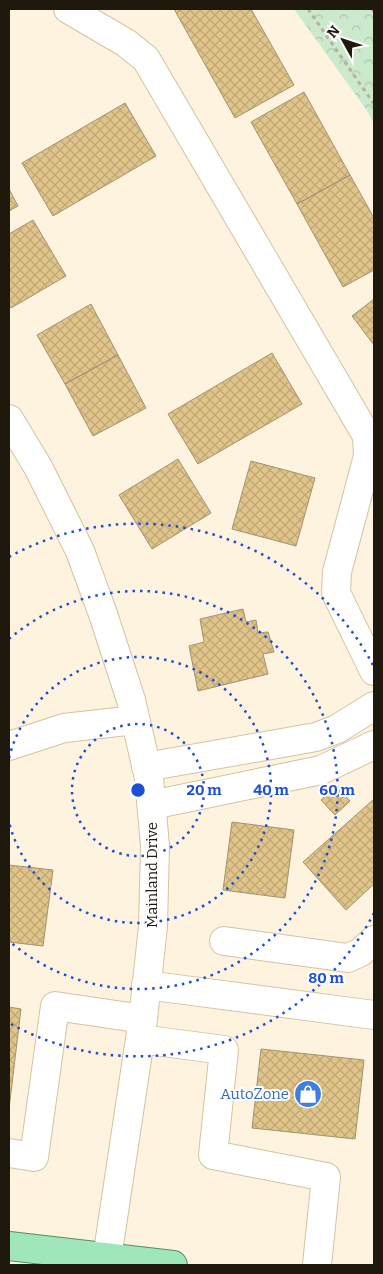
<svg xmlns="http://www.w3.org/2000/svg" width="383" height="1274" font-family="Bitter,serif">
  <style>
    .forest { fill: url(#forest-crowns) }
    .building { fill: url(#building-cross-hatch); stroke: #a29372 }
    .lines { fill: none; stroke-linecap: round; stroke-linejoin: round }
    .minor-casing { stroke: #d3c3a1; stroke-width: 30 }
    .major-casing { stroke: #4b9260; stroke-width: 30 }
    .path { stroke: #b9af9d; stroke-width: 3; stroke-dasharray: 4 4; stroke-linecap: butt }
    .minor { stroke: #fff; stroke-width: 28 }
    .major { stroke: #a1e5bb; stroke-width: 28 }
    .ring { fill: none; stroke: #1d4ed8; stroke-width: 2.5; stroke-dasharray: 2.5 5 }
    .labels { text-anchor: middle; stroke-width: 4; stroke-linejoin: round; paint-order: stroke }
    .street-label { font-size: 15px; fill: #1f180c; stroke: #fff }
    .shop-label { font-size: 15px; fill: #366cbe; stroke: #fff; text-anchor: end }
    .centre { fill: #1d4ed8; stroke: #fff; stroke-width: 2.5 }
    .ring-label { font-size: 15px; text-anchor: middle; font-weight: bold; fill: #1d4ed8; stroke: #fff; stroke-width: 4; stroke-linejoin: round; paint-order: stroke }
  </style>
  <defs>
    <pattern id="forest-crowns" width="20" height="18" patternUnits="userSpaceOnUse" patternTransform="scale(1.25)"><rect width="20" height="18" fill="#cbe9cd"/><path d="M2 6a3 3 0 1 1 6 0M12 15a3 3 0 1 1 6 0" fill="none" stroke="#aec7af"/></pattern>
    <pattern id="building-cross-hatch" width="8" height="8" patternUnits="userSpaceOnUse" patternTransform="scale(1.25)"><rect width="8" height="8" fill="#e0c489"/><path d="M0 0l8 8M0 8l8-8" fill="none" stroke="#c0a875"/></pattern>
  </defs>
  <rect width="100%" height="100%" fill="#fef3de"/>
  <!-- forest -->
  <path class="forest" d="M294,9h80v115l-6,-12z"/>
  <!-- building -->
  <path class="building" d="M174,9h77l43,76 -59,33z
    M304,92l46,83 -53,29 -46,-82z
    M125,103l31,53 -103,60 -31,-53z
    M350,175l24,43v52l-31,17 -46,-83z
    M9,189l9,17 -9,5z
    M33,220l33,56 -55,32 -2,-3v-71z
    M374,299v46l-22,-29z
    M91,304l27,51 -53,29 -28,-49z
    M272,353l30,51 -104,60 -30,-50z
    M118,355l28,53 -53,28 -28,-52z
    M178,459l33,54 -59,36 -33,-54z
    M251,461l64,17 -19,68 -64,-17z
    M243,609l3,13 10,-2 2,13 10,-1 6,20 -11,2 5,20 -70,17 -9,-45 15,-4 -4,-23z
    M336,786l14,15 -15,14 -14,-15z
    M374,799v85l-28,26 -43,-48z
    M232,822l62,8 -9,68 -62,-8z
    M9,865l44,5 -10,76 -34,-4z
    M9,1007l12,2 -12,100z
    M261,1049l103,11 -9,79 -103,-11z"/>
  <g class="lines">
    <!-- minor casing -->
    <g class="minor-casing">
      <path id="minor" d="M68,9l58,34 20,16 221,377 1,20 -31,116 -1,21 38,78
        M9,419l29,48 42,84 23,63 28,86 18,78 6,68 -2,80 -10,93 -36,239
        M9,746l55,-18 71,-8
        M146,767l170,-30 21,-8 37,-23
        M152,805l169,-35 53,-25
        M224,941l124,17 13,-6 13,-12
        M146,985l228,30
        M140,1039l84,11 -11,105 113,22 -9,88
        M9,1153l25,4 21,-151 88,13"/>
    </g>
    <!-- major casing -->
    <g class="major-casing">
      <path id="major" d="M9,1246l164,19"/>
    </g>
    <!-- path -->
    <path class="path" d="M308,9l66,95
      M372,9l2,3"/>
    <!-- minor -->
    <use href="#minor" class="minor"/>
    <!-- major -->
    <use href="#major" class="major"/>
  </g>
  <!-- distance rings -->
  <g class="ring">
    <circle cx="138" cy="790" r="66"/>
    <path d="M9 758A133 133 0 1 1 9 822"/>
    <path d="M9 639A199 199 0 1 1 9 941"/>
    <path d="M374 913A266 266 0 0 1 9 1023M9 557A266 266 0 0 1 374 667"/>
  </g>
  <!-- icons -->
  <defs>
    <g id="shop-disc" transform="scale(1.4375)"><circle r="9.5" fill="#3f7fe0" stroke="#fff"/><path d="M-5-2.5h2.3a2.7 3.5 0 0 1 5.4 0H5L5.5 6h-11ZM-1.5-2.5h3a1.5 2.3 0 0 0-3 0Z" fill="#fff"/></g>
  </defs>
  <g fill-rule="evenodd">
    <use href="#shop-disc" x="308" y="1094"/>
  </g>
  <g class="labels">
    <!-- street labels -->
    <g class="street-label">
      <text transform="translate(152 875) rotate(-90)" y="5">Mainland Drive</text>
    </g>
    <!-- shop labels -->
    <g class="shop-label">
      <text x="289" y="1099">AutoZone</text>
    </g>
  </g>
  <circle cx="138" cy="790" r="8" class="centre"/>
  <g class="ring-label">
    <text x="204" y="795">20 m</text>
    <text x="271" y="795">40 m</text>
    <text x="337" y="795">60 m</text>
    <text x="326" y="983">80 m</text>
  </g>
  <!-- border -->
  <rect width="383" height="1274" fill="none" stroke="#1f180c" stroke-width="20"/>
  <!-- north arrow -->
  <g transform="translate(343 40) rotate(310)" stroke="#ffffff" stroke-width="4" paint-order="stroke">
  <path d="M0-4L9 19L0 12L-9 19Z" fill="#1f180c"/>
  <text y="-8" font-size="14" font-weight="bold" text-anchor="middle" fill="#1f180c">N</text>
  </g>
</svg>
